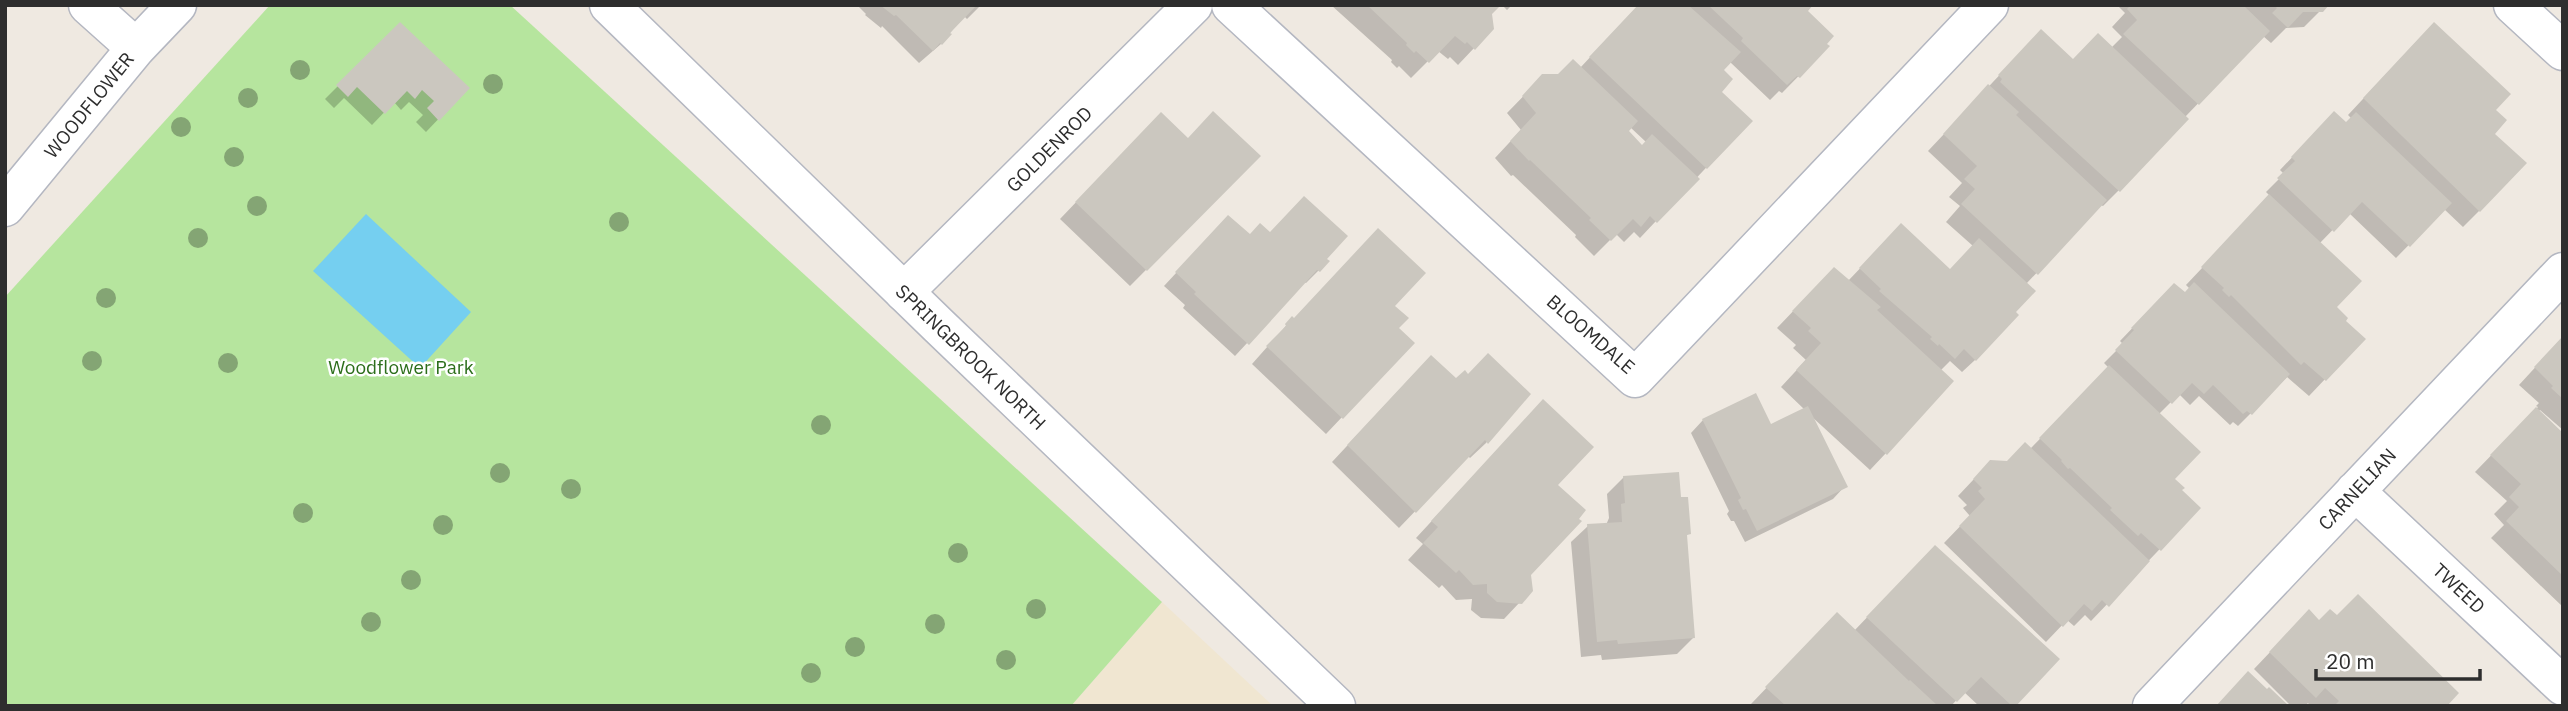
<svg xmlns="http://www.w3.org/2000/svg" width="2568" height="711" font-family="'IBM Plex Sans',sans-serif">
  <style>
    .education { fill: #f0e6d1 }
    .green { fill: #b6e59e }
    .water { fill: #75cff0 }
    .shadow { fill: #0003; fill-rule: evenodd }
    .building { fill: #cbc7bf }
    .lines { fill: none; stroke-linecap: round; stroke-linejoin: round }
    .street-casing { stroke: #b4b7c1; stroke-width: 41 }
    .secondary-casing { stroke: #b4b7c1; stroke-width: 41 }
    .street { stroke: #fff; stroke-width: 38 }
    .secondary { stroke: #fff; stroke-width: 38 }
    .tree { fill: #84a574 }
    .labels { text-anchor: middle; stroke-width: 5; stroke-linejoin: round; paint-order: stroke }
    .street-label { font-size: 19px; fill: #2e2e2e; stroke: #fff }
    .park-label { font-size: 19px; fill: #2c6e1b; stroke: #fff }
  </style>
  <rect width="100%" height="100%" fill="#efe9e1"/>
  <!-- education -->
  <path class="education" d="M1162,602l111,104h-202z"/>
  <!-- green -->
  <path class="green" d="M270,5h240l652,597 -91,104h-1066v-409z"/>
  <!-- water -->
  <path class="water" d="M366,214l105,98 -51,56 -107,-97z"/>
  <!-- shadow -->
  <path class="shadow" d="M857,5h124l-14,14 -3,-3 -23,28 -22,19 -37,-37 -1,2 -16,-13 1,-1z
    M1331,5h167l-7,8 1,16 -34,36 -8,-8 -2,2 -10,-8 -27,27 -12,-12 -2,2 -6,-6 1,-2z
    M1502,5h10l-5,5z
    M1639,5h171l-5,6 22,36 -45,46 -3,-2 -9,9 -40,-38 -9,9 -2,21 31,29 -110,117 -6,-6 -10,10 -8,-8 -22,22 -19,-19 1,-2 -63,-60 -2,1 -16,-18 26,-28 -14,-17 36,-37h16l21,-8zM1630,127l16,15 -4,5 -16,-15z
    M2117,5h209l-22,22 -18,1 -15,15 -8,-7 -78,81 -66,73 -16,16 -2,-1 -75,79 -51,76 -13,12 -12,-11 -10,10 -54,82 -16,17 -59,-54 34,70 -12,13 -88,43 -11,-21h-3l-4,-7 2,-3 -38,-78 12,-13 67,6 35,-16 -24,-23 25,-27 -13,-12 3,-3 -19,-17 41,-43 30,-4 41,-43 60,33 24,-25 -27,-24 14,-16 -11,-9 13,-14 -34,-32 97,-103 47,13 39,-13 11,-11 -10,-10 13,-14z
    M400,24l68,64 -42,44 -10,-10 7,-7 -14,-13 -8,8 -7,-8 -22,23 -28,-27 -10,10 -9,-9z
    M2418,40l75,70v24l-14,77 -16,16 -19,-18 -48,49 -47,-45 -30,31 16,63 8,14 20,18 -54,57 -22,-19 -49,49 -5,-4 -3,3 -31,-29 -9,9 -11,-11 -20,20 14,65 6,11 20,18 -108,113 -6,-6 -11,11 -7,-6 -21,22 -102,-99 26,-27 -7,-8 4,-3 -9,-9 16,-17 56,-30 79,-81 -5,-5 19,-19 -3,-3 42,-44 23,-3 5,-5 -4,-4 84,-89 -4,-4 18,-18 -4,-4 42,-44 24,-2 5,-6 -3,-3z
    M1144,131l115,25 -129,130 -70,-67z
    M1216,230l33,6 20,-2 59,27 -22,22 -2,-1 -69,74 -52,-48 2,-3 -21,-19z
    M1292,319l105,9 15,15 -86,91 -74,-70z
    M2563,337v93l-23,-20 -2,2 25,24v171l-72,-69 13,-13 -10,-11 13,-13 -32,-29 63,-65 -2,-1 3,-3 -20,-18z
    M1415,373l113,21 -42,49 -16,15 -2,-2 -69,72 -67,-66z
    M1527,418l29,67 -36,117 -16,17 -23,-1 -10,-8 1,-11 -16,1 -14,-15 -3,3 -31,-28 15,-16 -7,-6z
    M1624,477l56,22 9,34 -4,4 8,101 -16,16 -75,6 -1,-5 -20,2 -10,-115 17,-16 18,-1 3,-7 -2,-24z
    M1919,563l95,143h-35l-15,-14 -13,14 -200,-2 70,-73h33z
    M2319,622l125,84h-134l-2,-3 -3,3h-14l-37,-37 39,-41z"/>
  <!-- building -->
  <path class="building" d="M880,5h97l-27,28 2,1 -10,11 -2,-2 -7,8 -37,-36 -2,1z
    M1367,5h134l-9,9 2,15 -19,21 -8,-8 -2,2 -10,-8 -26,27 -13,-12 -2,2 -8,-8 1,-2z
    M1638,5h50l53,47 -17,18 9,9 -11,13 31,29 -46,48 -118,-112z
    M1708,5h105l-5,6 26,25 -7,8 3,2 -30,32 -3,-2 -10,9 -46,-44 2,-3z
    M2131,5h112l27,26 -71,74 -76,-71 14,-14 -10,-11z
    M2274,5h55l-6,7h-20l-15,16 -16,-15 5,-5z
    M400,22l70,66 -31,33 -12,-13 7,-7 -12,-11 -7,9 -8,-8 -22,23 -28,-27 -9,10 -12,-12z
    M2434,22l77,72 -15,16 11,10 -12,14 32,29 -47,49 -117,-114z
    M2041,29l32,30 25,-26 91,86 -69,73 -120,-110 2,-3 -4,-4z
    M1573,59l65,62 -9,10 13,14 10,-11 48,45 -43,44 -7,-7 -9,11 -8,-8 -22,22 -22,-21 2,-2 -61,-58 -1,1 -19,-20 26,-28 -14,-17 20,-22h16z
    M1988,84l31,28 -3,3 91,85 -69,75 -77,-71 14,-15 -11,-10 13,-13 -34,-32z
    M1213,111l48,45 -114,115 -72,-69 86,-90 27,26z
    M2334,111l12,11 10,-10 96,91 -42,44 -48,-45 -28,30 -57,-54 18,-17 -4,-4z
    M2269,194l93,87 -25,26 11,11 -2,3 20,18 -40,42 -22,-19 -3,3 -70,-70 -2,2 -7,-7 2,-2 -23,-21z
    M1304,196l44,40 -21,23 3,2 -10,11 -3,-2 -68,75 -55,-51 2,-2 -21,-20 53,-57 22,19 10,-11 10,9z
    M1901,223l49,46 29,-31 57,53 -20,21 3,3 -43,46 -12,-12 -9,10 -16,-15 -1,2 -8,-7 2,-2 -53,-46 2,-2 -22,-21z
    M1378,228l48,45 -31,33 14,12 -10,10 16,15 -72,76 -77,-73 20,-20 -1,-2 7,-8 2,2z
    M1834,267l47,40 -4,3 77,71 -67,74 -91,-85 25,-27 -13,-12 3,-3 -19,-17z
    M2194,282l96,92 -38,41 -5,-4 -4,3 -30,-29 -9,9 -12,-11 -20,21 -57,-54 19,-20 -3,-2 43,-45 11,9z
    M2563,336v63l-12,-11 2,-2 -19,-19z
    M1488,353l43,41 -43,50 -3,-4 -69,73 -69,-68 84,-90 25,23 9,-8 3,4z
    M2109,365l92,87 -26,27 10,9 -3,2 19,18 -40,43 -20,-18 -3,3 -28,-26 2,-2 -42,-40 -2,1 -7,-8 1,-1 -23,-22z
    M1756,393l15,31 37,-18 40,81 -91,44 -11,-22 -3,1 -5,-10 3,-2 -39,-79z
    M1543,399l51,48 -36,38 28,25 -7,9 3,2 -51,54 2,16 -11,13 -25,-2 -10,-9v-9l-14,1 -14,-15 -3,3 -33,-30 15,-16 -7,-6z
    M2536,407l27,26v143l-57,-55 13,-14 -10,-10 12,-13 -31,-29z
    M2025,442l125,119 -41,46 -7,-7 -10,11 -8,-7 -21,23 -104,-101 26,-27 -7,-8 4,-3 -9,-9 17,-19 17,1z
    M1679,472l2,25h7l3,37 -4,1 8,103 -77,6 -1,-4 -20,2 -10,-118 35,-2 -1,-18 4,-1 -2,-27z
    M1935,545l125,114 -44,47h-4l-31,-29 -24,25 -91,-85z
    M2358,594l101,99 -12,13h-113l5,-5 -14,-13 -9,10 -47,-46 40,-43 10,11 11,-11 7,6z
    M1837,612l72,69 1,-1 28,26h-152l-21,-19z
    M2248,671l19,18 2,-2 20,19h-73z"/>
  <g class="lines">
    <!-- street casing -->
    <g class="street-casing">
      <path id="street" d="M88,5l48,43
        M1231,5l404,373 354,-373
        M2513,5l50,46
        M5,207l131,-159 41,-43
        M904,292l289,-287
        M2355,491l208,195
        M2152,706l411,-434"/>
    </g>
    <!-- secondary casing -->
    <g class="secondary-casing">
      <path id="secondary" d="M609,5l330,321 397,380"/>
    </g>
    <!-- street -->
    <use href="#street" class="street"/>
    <!-- secondary -->
    <use href="#secondary" class="secondary"/>
  </g>
  <!-- trees -->
  <g class="tree">
    <circle cx="300" cy="70" r="10"/>
    <circle cx="493" cy="84" r="10"/>
    <circle cx="248" cy="98" r="10"/>
    <circle cx="181" cy="127" r="10"/>
    <circle cx="234" cy="157" r="10"/>
    <circle cx="257" cy="206" r="10"/>
    <circle cx="619" cy="222" r="10"/>
    <circle cx="198" cy="238" r="10"/>
    <circle cx="106" cy="298" r="10"/>
    <circle cx="92" cy="361" r="10"/>
    <circle cx="228" cy="363" r="10"/>
    <circle cx="821" cy="425" r="10"/>
    <circle cx="500" cy="473" r="10"/>
    <circle cx="571" cy="489" r="10"/>
    <circle cx="303" cy="513" r="10"/>
    <circle cx="443" cy="525" r="10"/>
    <circle cx="958" cy="553" r="10"/>
    <circle cx="411" cy="580" r="10"/>
    <circle cx="1036" cy="609" r="10"/>
    <circle cx="371" cy="622" r="10"/>
    <circle cx="935" cy="624" r="10"/>
    <circle cx="855" cy="647" r="10"/>
    <circle cx="1006" cy="660" r="10"/>
    <circle cx="811" cy="673" r="10"/>
  </g>
  <g class="labels">
    <!-- street labels -->
    <g class="street-label">
      <text transform="translate(89 105) rotate(-51)" y="7">WOODFLOWER</text>
      <text transform="translate(1049 149) rotate(-45)" y="7">GOLDENROD</text>
      <text transform="translate(1591 334) rotate(41)" y="7">BLOOMDALE</text>
      <text transform="translate(971 357) rotate(44)" y="7">SPRINGBROOK NORTH</text>
      <text transform="translate(2357 489) rotate(-47)" y="7">CARNELIAN</text>
      <text transform="translate(2459 588) rotate(43)" y="7">TWEED</text>
    </g>
    <!-- park labels -->
    <g class="park-label">
      <text x="401" y="374">Woodflower Park</text>
    </g>
  </g>
  <!-- border -->
  <rect width="2568" height="711" fill="none" stroke="#2e2e2e" stroke-width="14"/>
  <!-- scale -->
  <path d="M2316 669v10h164v-10" fill="none" stroke="#2e2e2e" stroke-width="3.5"/>
  <text x="2326" y="669" font-size="21" fill="#2e2e2e" stroke="#ffffff" stroke-width="5" paint-order="stroke">20 m</text>
</svg>
